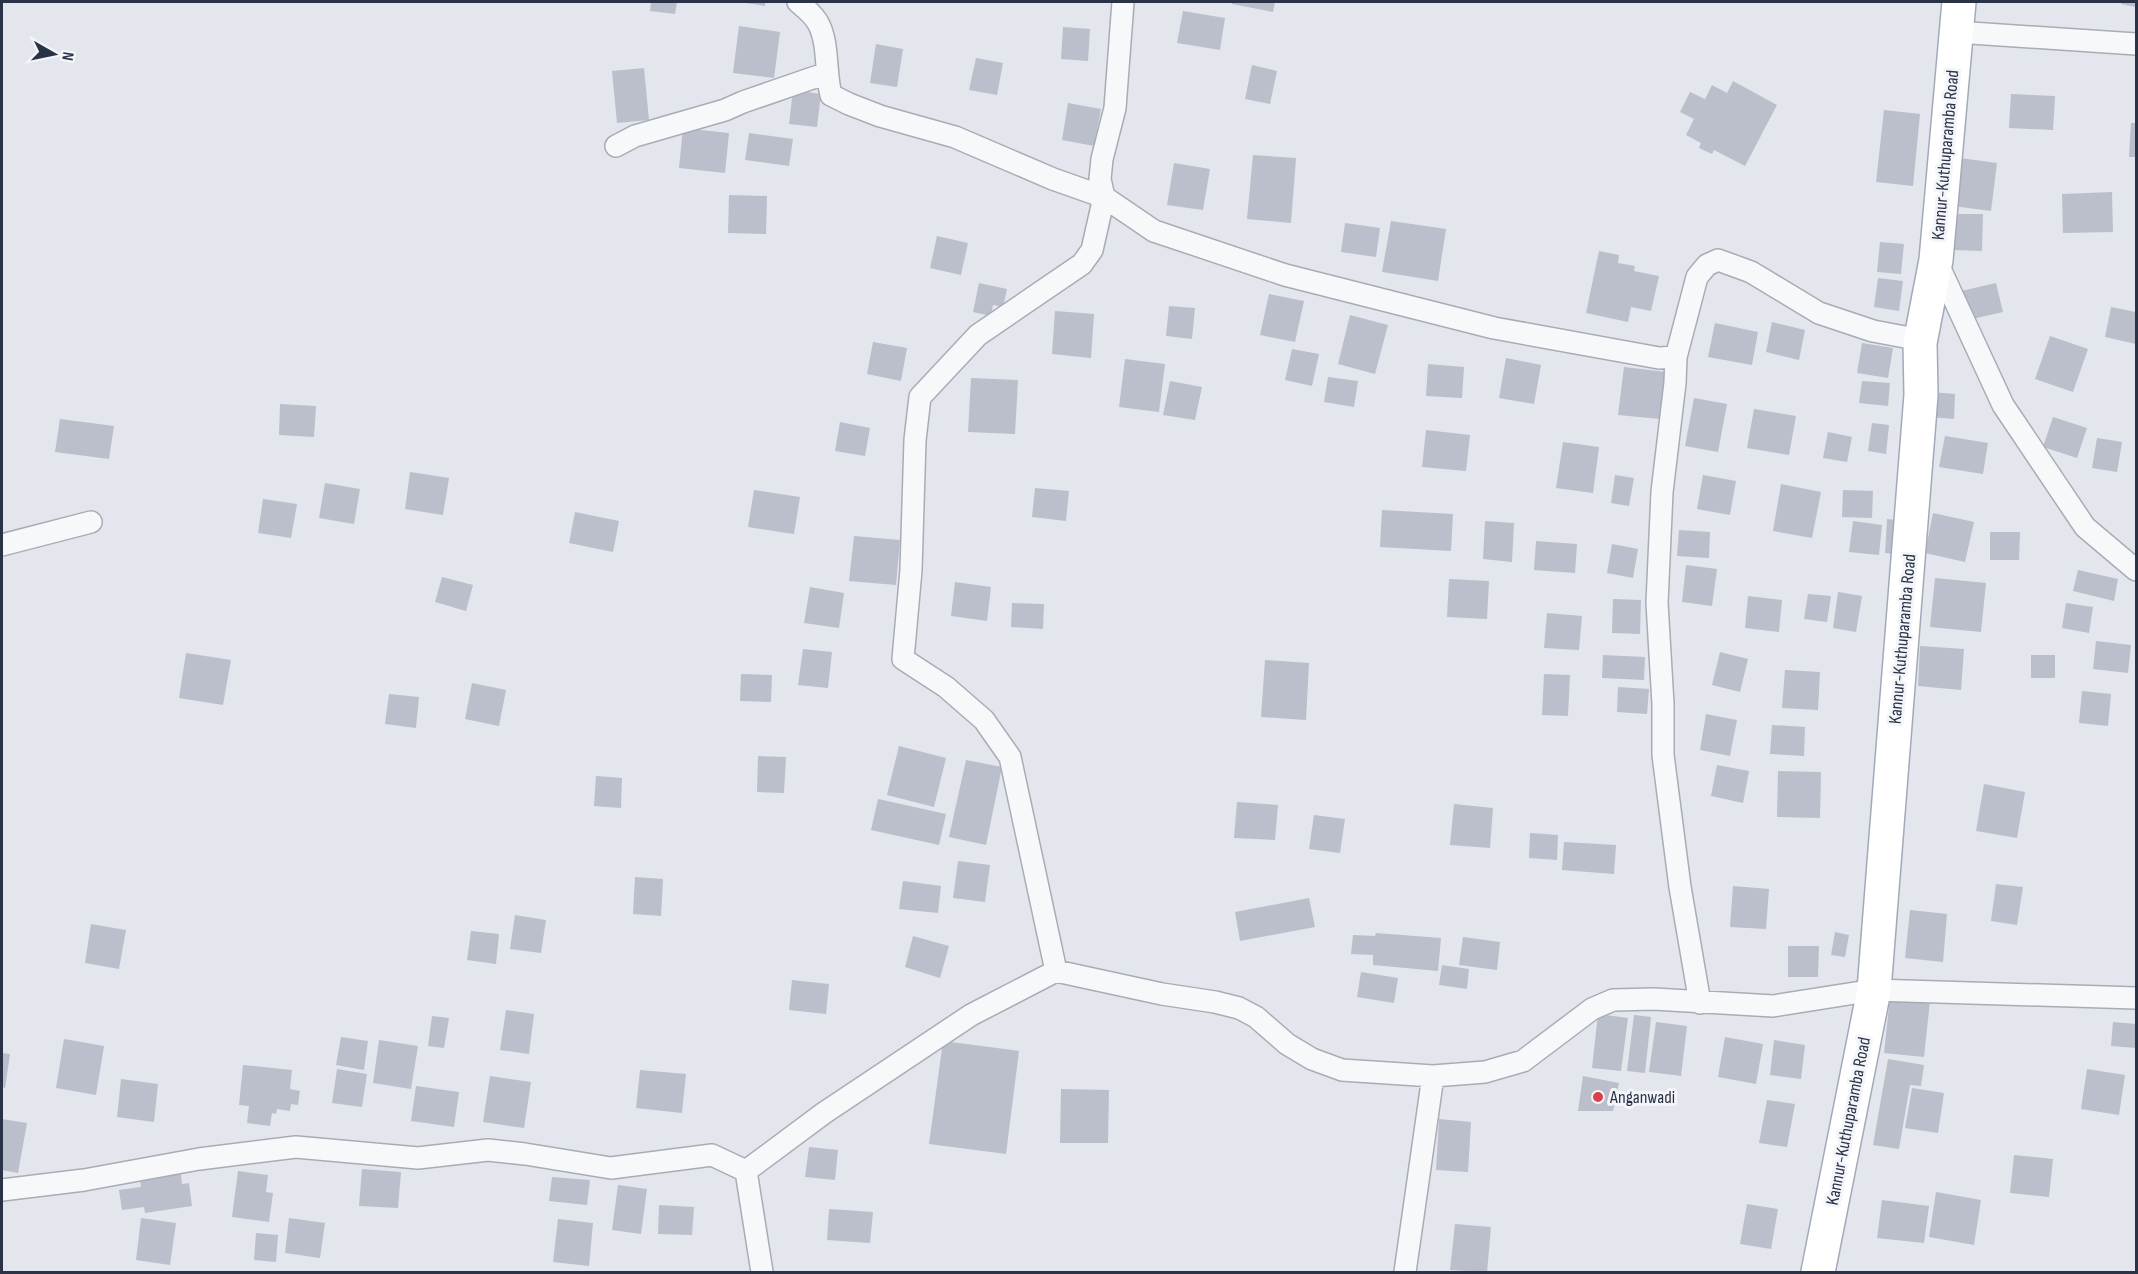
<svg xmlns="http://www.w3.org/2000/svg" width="2138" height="1274" font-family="'Sofia Sans Condensed',sans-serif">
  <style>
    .building { fill: #babfcb }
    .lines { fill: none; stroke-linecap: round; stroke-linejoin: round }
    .street-casing { stroke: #a7acb7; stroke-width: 24 }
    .primary-casing { stroke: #a2a9b9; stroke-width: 36 }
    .street { stroke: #f7f8fa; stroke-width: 21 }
    .primary { stroke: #fff; stroke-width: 33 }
    .poi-dot { fill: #da404b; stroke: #f4f5f9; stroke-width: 2 }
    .labels { text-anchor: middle; stroke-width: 6; stroke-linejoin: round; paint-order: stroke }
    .street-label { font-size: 18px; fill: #293247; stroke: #f4f5f9 }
    .poi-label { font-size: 18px; fill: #293247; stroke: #f4f5f9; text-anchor: start }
  </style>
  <rect width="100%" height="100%" fill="#e3e6ec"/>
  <!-- building -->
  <path class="building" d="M651,2h26l-2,12 -25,-3z
    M740,2h25v4z
    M1232,2h43l-2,10 -41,-8z
    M2122,2h14v5l-15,-3z
    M1183,11l42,7 -5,32 -43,-7z
    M739,26l41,6 -6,46 -41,-5z
    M1063,27l27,2 -2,32 -27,-2z
    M876,44l27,5 -6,38 -27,-4z
    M976,58l27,5 -6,32 -28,-5z
    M1252,65l25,6 -7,33 -25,-5z
    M644,68l5,52 -32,3 -5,-52z
    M1733,81l44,24 -32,61 -31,-16 -2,4 -13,-6 2,-5 -15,-8 8,-16 -14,-7 10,-20 15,7 7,-14 15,8z
    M793,90l28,4 -4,33 -28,-3z
    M2011,94l44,2 -2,34 -44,-2z
    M1068,103l33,6 -7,37 -32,-6z
    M1884,110l36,4 -7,72 -37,-4z
    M2131,123h5v34h-7z
    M683,128l46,5 -4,40 -46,-5z
    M749,133l44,6 -4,27 -44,-6z
    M1253,155l43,3 -5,65 -44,-4z
    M1960,158l37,5 -6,48 -38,-5z
    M1174,163l36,6 -7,41 -36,-5z
    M2112,192l1,40 -50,1 -1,-39z
    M729,195l38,1 -1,38 -38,-1z
    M1954,214h29l-1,37 -29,-1z
    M1391,221l55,8 -8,52 -56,-9z
    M1345,223l35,5 -4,29 -35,-5z
    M937,236l31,7 -7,32 -31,-7z
    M1880,242l24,2 -3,30 -24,-2z
    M1599,251l20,4 -1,8 17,3 -1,5 25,5 -8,35 -20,-4 -3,15 -42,-9z
    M1878,278l25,3 -4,30 -25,-4z
    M979,283l28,6 -4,18 -10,-2 -2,11 -18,-4z
    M1996,283l7,29 -35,8 -7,-29z
    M1269,294l35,7 -9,41 -35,-7z
    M1169,306l26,2 -3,31 -26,-3z
    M2111,307l25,5v32l-31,-7z
    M1055,311l39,3 -3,44 -39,-4z
    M1350,315l38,10 -13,49 -37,-10z
    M1772,322l33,8 -6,30 -33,-8z
    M1715,323l43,9 -6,33 -44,-8z
    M2050,336l38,13 -15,43 -38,-13z
    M873,342l34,6 -6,33 -34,-7z
    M1862,343l31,5 -5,30 -31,-5z
    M1292,349l27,5 -7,32 -27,-6z
    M1506,358l35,7 -7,39 -35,-6z
    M1125,359l40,5 -6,48 -40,-5z
    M1428,364l36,3 -2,31 -36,-2z
    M1624,367l42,5 -6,47 -42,-4z
    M1328,377l30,4 -4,26 -30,-5z
    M971,378l47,2 -3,54 -47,-2z
    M1170,381l32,6 -7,33 -32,-5z
    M1862,381l28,2 -2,23 -29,-3z
    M1932,392l23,2 -1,25 -24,-2z
    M1694,398l33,6 -9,48 -33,-6z
    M280,404l36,2 -2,31 -35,-2z
    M1754,409l42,7 -7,39 -42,-7z
    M2053,417l34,11 -10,30 -34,-11z
    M60,419l54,7 -5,33 -54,-7z
    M840,422l30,6 -5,28 -30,-5z
    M1872,423l17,2 -3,29 -18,-3z
    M1426,430l44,5 -4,36 -44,-4z
    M1828,432l24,5 -5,25 -24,-4z
    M1945,436l43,7 -5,31 -44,-7z
    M2097,438l25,4 -5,30 -25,-4z
    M1563,442l36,5 -6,46 -37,-5z
    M410,472l39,6 -6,37 -38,-6z
    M1615,475l19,3 -5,28 -18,-3z
    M1703,475l33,6 -6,34 -33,-6z
    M325,483l35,6 -6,35 -35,-6z
    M1781,484l40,8 -9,46 -39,-7z
    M1035,488l34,3 -3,30 -34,-4z
    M754,490l46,7 -6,37 -46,-7z
    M1843,490l30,1 -1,27 -30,-1z
    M263,499l34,5 -6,34 -33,-5z
    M1382,510l71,4 -2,37 -71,-4z
    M575,512l44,9 -6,31 -44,-9z
    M1933,513l41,9 -9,40 -40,-9z
    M1887,519l10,1 -2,34 -10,-1z
    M1485,521l29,2 -2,39 -29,-3z
    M1853,521l29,4 -3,30 -30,-3z
    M1679,530l31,2 -1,26 -32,-2z
    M1990,532h30l-1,28h-29z
    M854,536l46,4 -4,45 -47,-4z
    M1536,541l41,3 -2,29 -41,-3z
    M1612,544l26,5 -5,29 -26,-5z
    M1686,565l31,4 -5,37 -30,-4z
    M2078,570l40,9 -4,22 -41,-10z
    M442,577l31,8 -7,26 -31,-9z
    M1935,578l51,5 -5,49 -51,-5z
    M1449,579l40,2 -2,38 -40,-2z
    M955,582l36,5 -4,34 -36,-5z
    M810,587l34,6 -5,35 -35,-5z
    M1838,592l24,4 -6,36 -23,-4z
    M1808,594l23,2 -4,26 -23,-3z
    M1748,596l34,4 -3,32 -34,-4z
    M1613,599l28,1 -1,34 -28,-1z
    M1012,603l32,1 -1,25 -32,-2z
    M2066,603l27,4 -4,26 -27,-5z
    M1547,613l35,3 -3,34 -35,-2z
    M2096,641l35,4 -3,28 -35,-4z
    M1920,646l44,3 -3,41 -43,-4z
    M803,649l29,3 -4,36 -30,-3z
    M1720,652l28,7 -8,33 -28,-7z
    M186,653l45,7 -8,45 -44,-7z
    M1603,655l42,2 -1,23 -42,-2z
    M2031,655h24v23h-24z
    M1265,660l44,3 -3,57 -45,-3z
    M1785,670l35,2 -2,38 -36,-2z
    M741,674l31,1 -1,27 -31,-1z
    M1544,674l26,1 -2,41 -26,-1z
    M472,683l34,7 -7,36 -34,-7z
    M1618,687l31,2 -2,25 -30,-2z
    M2082,691l29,3 -3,32 -29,-3z
    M389,694l30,3 -3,31 -31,-4z
    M1706,714l31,6 -7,36 -30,-6z
    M1772,725l33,2 -1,29 -34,-2z
    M899,746l47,12 -12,49 -47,-12z
    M758,756l28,1 -2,36 -27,-1z
    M966,760l36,7 -16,78 -37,-8z
    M1717,765l32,6 -6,32 -32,-7z
    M1778,771l43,1 -1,46 -43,-1z
    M596,776l26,2 -1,30 -27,-2z
    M1984,784l41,8 -8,46 -41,-7z
    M878,799l68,15 -7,31 -68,-15z
    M1237,802l41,3 -3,35 -41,-2z
    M1454,804l39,4 -3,40 -40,-3z
    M1314,815l31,4 -5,34 -31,-4z
    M1530,833l28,2 -1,25 -28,-2z
    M1564,842l52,3 -2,29 -52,-4z
    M958,861l32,4 -5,37 -32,-4z
    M635,877l28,2 -2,37 -28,-2z
    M903,881l38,5 -3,27 -39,-4z
    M1996,884l27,3 -6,38 -26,-4z
    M1733,886l36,3 -3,40 -36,-2z
    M1309,898l6,29 -75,14 -5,-29z
    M1910,910l37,4 -4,48 -38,-4z
    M515,915l31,5 -5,33 -31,-4z
    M91,924l35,6 -7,39 -34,-6z
    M471,931l28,3 -3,30 -29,-4z
    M1835,932l14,3 -4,22 -14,-2z
    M1376,933l65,5 -3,33 -65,-6v-10l-22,-1 2,-19 22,1z
    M913,936l36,10 -9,32 -35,-11z
    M1463,937l37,5 -3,28 -38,-5z
    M1788,946h31l-1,31h-30z
    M1442,965l27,4 -2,20 -28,-4z
    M1361,972l37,6 -4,25 -37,-6z
    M792,980l37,4 -3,30 -37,-4z
    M1890,997l40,4 -6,56 -40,-4z
    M506,1010l28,4 -5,40 -29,-4z
    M1598,1014l30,4 -7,53 -29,-3z
    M1634,1015l17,2 -6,56 -18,-2z
    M432,1016l17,2 -5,30 -16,-2z
    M1656,1022l31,4 -6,50 -32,-4z
    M2113,1022l23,2v24l-25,-2z
    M341,1037l27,4 -4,29 -28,-5z
    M1725,1037l38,7 -7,40 -38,-7z
    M64,1039l40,7 -8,49 -40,-7z
    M379,1040l39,6 -7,43 -38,-6z
    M1774,1040l31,5 -4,34 -31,-4z
    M943,1041l76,10 -13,103 -77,-10z
    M2,1053l8,1 -5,34 -3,-1z
    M1888,1059l36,6 -3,21 -11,-1 -11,64 -26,-4z
    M243,1065l49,5 -2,19 10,2 -2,14 -7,-1 -1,7 -13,-2 -1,5 -4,-1 -2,13 -23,-3 2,-17 -10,-1z
    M337,1069l30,5 -5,33 -30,-4z
    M2087,1069l38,6 -6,40 -38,-6z
    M640,1070l46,4 -4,39 -46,-5z
    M490,1076l41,6 -7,46 -41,-6z
    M1583,1076l36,7 -6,28h-35z
    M121,1079l37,5 -4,38 -37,-5z
    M416,1086l43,6 -5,35 -43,-6z
    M1912,1088l32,5 -6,40 -33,-5z
    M1061,1089l48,1 -1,53h-48z
    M1767,1100l28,4 -8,43 -28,-4z
    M2,1119l25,4 -9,50 -16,-3z
    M1439,1119l32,3 -3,50 -32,-2z
    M809,1147l29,3 -3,30 -30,-3z
    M2014,1155l39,4 -4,38 -39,-4z
    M362,1169l39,3 -3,36 -39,-2z
    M238,1171l30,4 -2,17 7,1 -4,29 -37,-5z
    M181,1174l1,10 7,-1 3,23 -47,7 -1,-6 -22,3 -3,-20 22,-3 -1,-7z
    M552,1177l38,3 -3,25 -38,-4z
    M618,1185l29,4 -6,45 -29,-4z
    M1936,1192l45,8 -7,45 -45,-8z
    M1882,1200l47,6 -5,37 -47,-5z
    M1747,1204l31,5 -7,40 -31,-5z
    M659,1205l35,2 -2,28 -34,-1z
    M829,1209l44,3 -3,31 -43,-3z
    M141,1218l35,5 -6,42 -34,-5z
    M289,1218l36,5 -5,35 -35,-5z
    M558,1219l35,4 -4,43 -36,-4z
    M1455,1224l36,3 -4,45 -37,-2z
    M256,1233l22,2 -2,27 -22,-2z"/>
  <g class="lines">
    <!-- street casing -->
    <g class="street-casing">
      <path id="street" d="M798,2c7,6 16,13 20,21 11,19 7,50 13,72l18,9 31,12 75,21 98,42 51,18 50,34 131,44 209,53 165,30 17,-1 21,-80 10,-12 11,-5 33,12 68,41 54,18 48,9
        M1956,32l180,12
        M616,146l19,-10 90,-26 18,-8 84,-29
        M1936,260l67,145 82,122 51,43
        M1676,357l-1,26 -13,109 -5,111 6,101v51l17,132 20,116
        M2,545l89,-23
        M1056,971l-46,-214 -26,-37 -38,-33 -43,-28 8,-89 4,-130 5,-43 58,-62 104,-71 10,-14 12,-53 -4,-18 2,-20 13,-51 8,-106
        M746,1171l16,101
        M2,1190l82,-10 115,-21 97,-12 122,11 70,-8 37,4 86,14 101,-13 34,16 78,-58 147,-98 85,-44 106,23 53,8 24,6 17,9 31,27 25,15 30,11 91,6 52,-4 38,-11 69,-52 21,-9 41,-1 119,7 101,-16 262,8
        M1405,1272l28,-196"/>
    </g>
    <!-- primary casing -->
    <g class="primary-casing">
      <path id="primary" d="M1818,1272l56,-282 47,-595 -1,-52 16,-83 23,-258"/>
    </g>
    <!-- street -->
    <use href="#street" class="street"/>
    <!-- primary -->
    <use href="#primary" class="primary"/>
  </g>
  <!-- markers -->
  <circle class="poi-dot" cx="1598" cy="1097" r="6"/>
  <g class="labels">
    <!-- street labels -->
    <g class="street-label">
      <text transform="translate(1945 155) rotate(-85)" y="6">Kannur-Kuthuparamba Road</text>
      <text transform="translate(1902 639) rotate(-85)" y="6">Kannur-Kuthuparamba Road</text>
      <text transform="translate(1848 1121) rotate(-79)" y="6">Kannur-Kuthuparamba Road</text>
    </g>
    <!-- poi labels -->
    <g class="poi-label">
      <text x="1610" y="1103">Anganwadi</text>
    </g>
  </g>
  <!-- border -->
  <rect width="2138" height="1274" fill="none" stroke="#293247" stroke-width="6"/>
  <!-- north arrow -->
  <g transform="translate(54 54) rotate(99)" stroke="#f4f5f9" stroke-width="4.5" paint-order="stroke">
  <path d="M0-4.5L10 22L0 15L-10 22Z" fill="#293247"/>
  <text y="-9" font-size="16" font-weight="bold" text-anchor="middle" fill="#293247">N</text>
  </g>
</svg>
